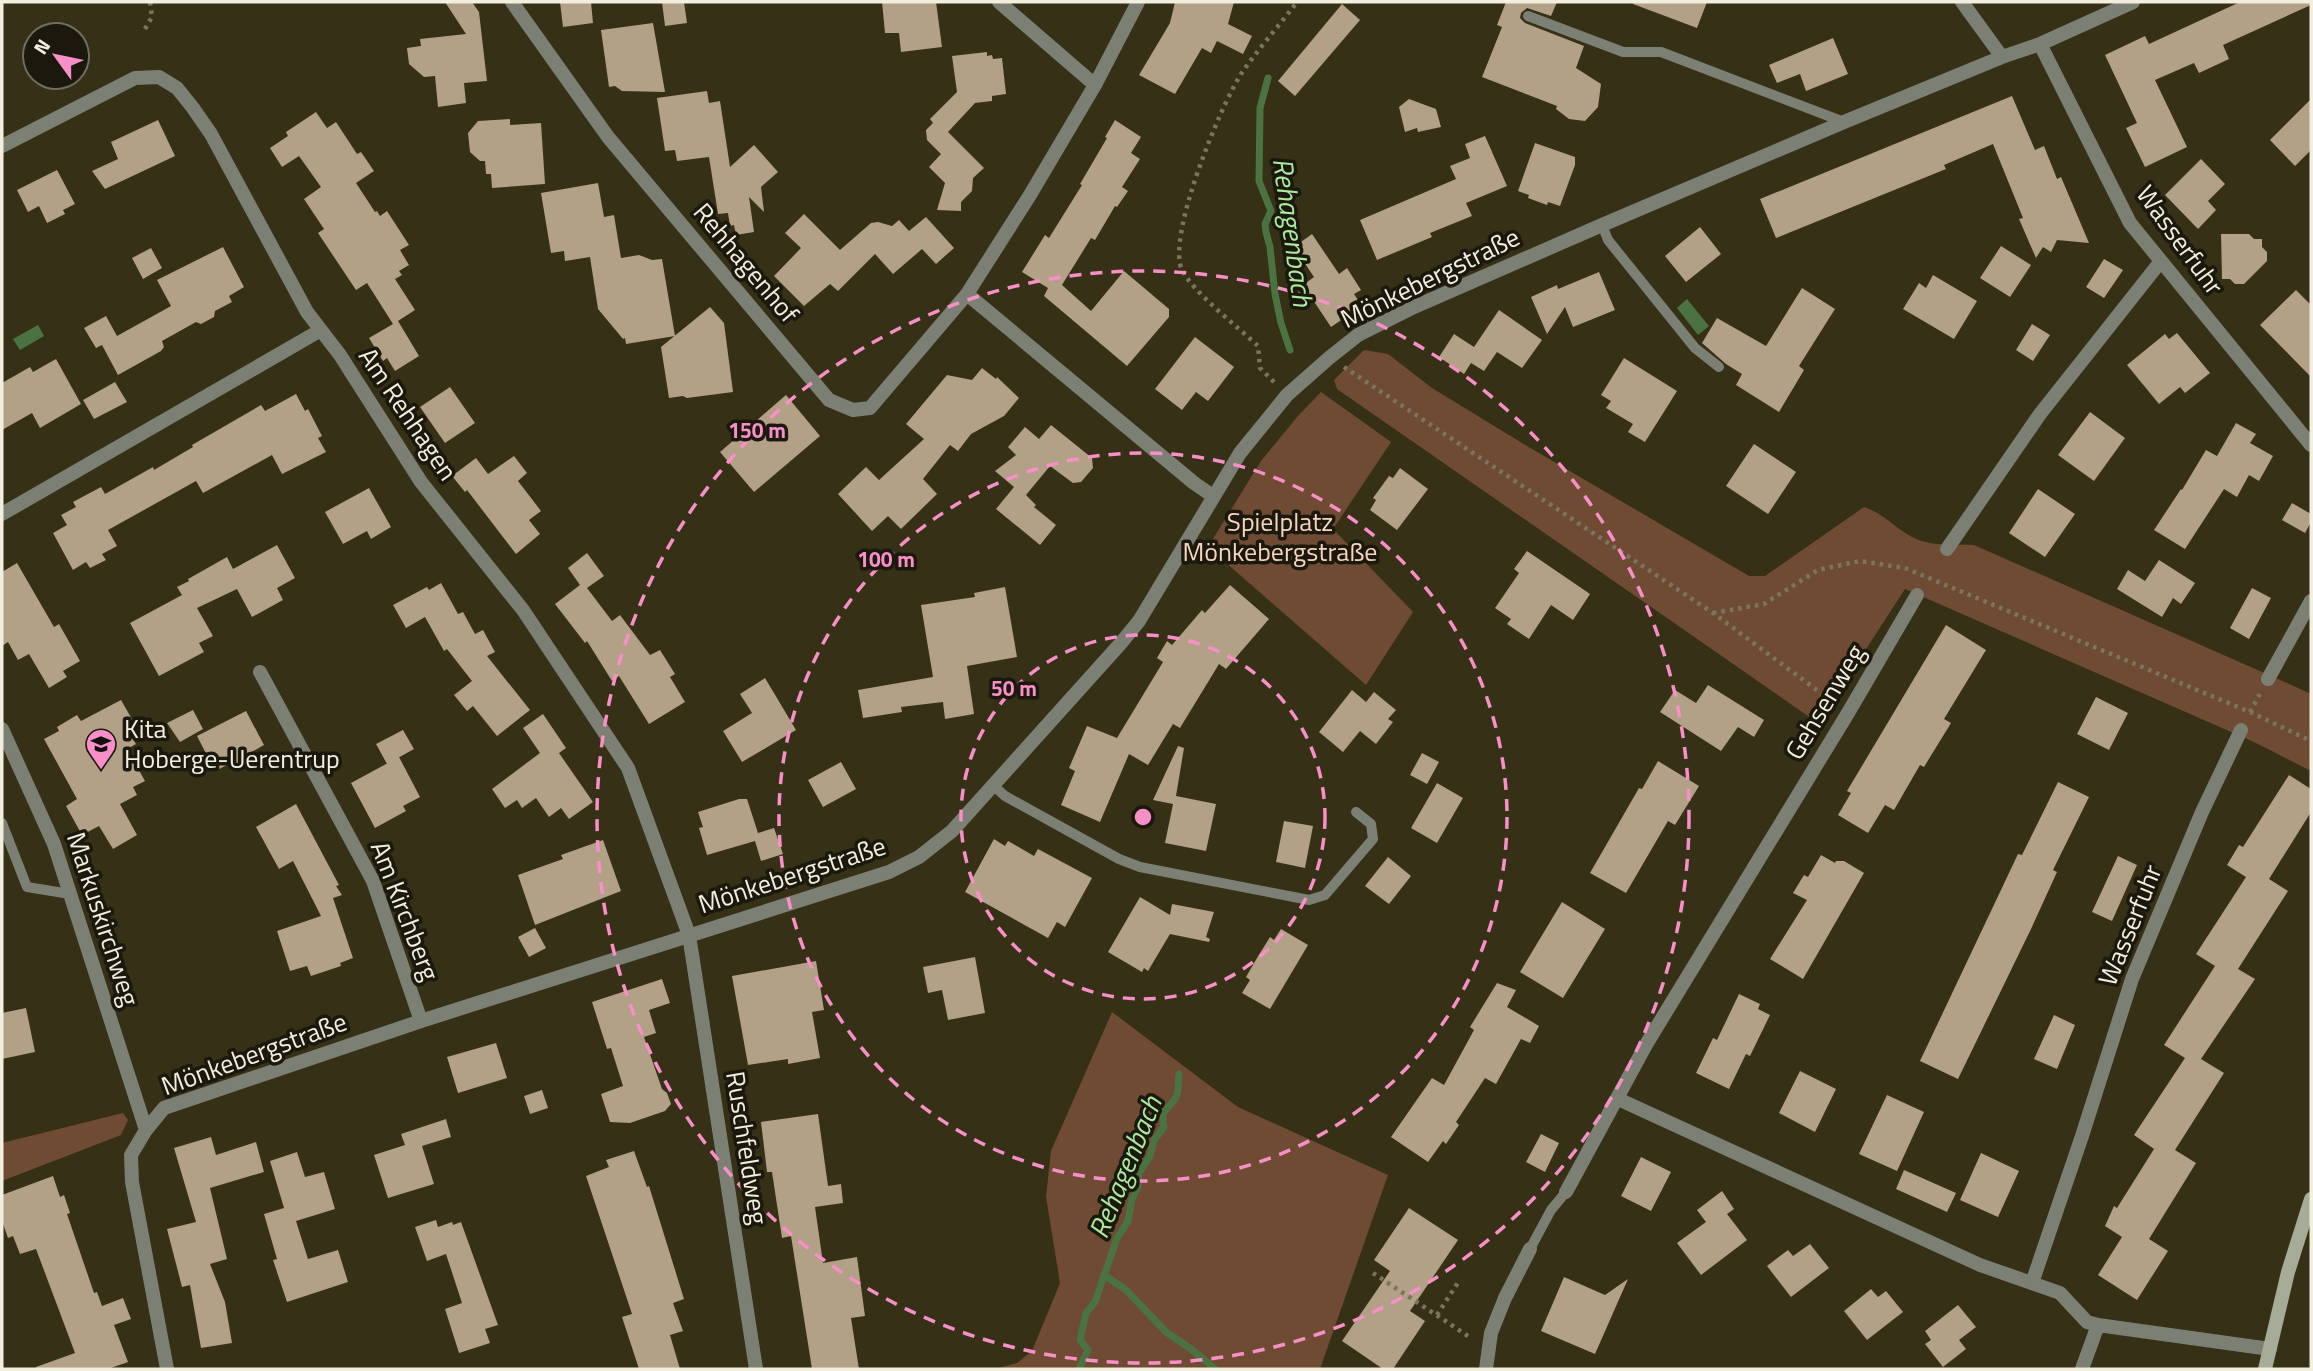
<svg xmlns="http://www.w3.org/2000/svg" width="2313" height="1371" font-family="'Titillium Web',sans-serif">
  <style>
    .green { fill: #704b34 }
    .water { fill: #4a7341 }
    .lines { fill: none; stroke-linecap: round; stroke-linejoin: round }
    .stream { stroke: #4a7341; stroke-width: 7 }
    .building { fill: #b2a087 }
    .path { stroke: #7a755f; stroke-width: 4.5; stroke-dasharray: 3.5 5; stroke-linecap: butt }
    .lane { stroke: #7c7f73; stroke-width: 10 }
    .street { stroke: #7c7f73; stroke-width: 14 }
    .secondary { stroke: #a7ac98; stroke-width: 14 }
    .ring { fill: none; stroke: #f98fc8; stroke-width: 3.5; stroke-dasharray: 12 9 }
    .labels { text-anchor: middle; stroke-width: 7; stroke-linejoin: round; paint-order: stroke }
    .street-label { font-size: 26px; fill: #f2efdf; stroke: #1b180d }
    .park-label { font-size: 26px; fill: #f6d4bf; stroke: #1b180d }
    .poi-label { font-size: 26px; fill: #f2efdf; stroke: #1b180d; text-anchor: start }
    .water-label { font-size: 28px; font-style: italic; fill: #acea9f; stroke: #1b180d }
    .centre { fill: #f98fc8; stroke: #1b180d; stroke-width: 3.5 }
    .ring-label { font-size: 21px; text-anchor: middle; font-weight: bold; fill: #f98fc8; stroke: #1b180d; stroke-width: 7; stroke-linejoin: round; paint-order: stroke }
  </style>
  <rect width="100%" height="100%" fill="#363016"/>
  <!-- green -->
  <path class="green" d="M1364,350l24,4 44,34 95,58 222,130h16l99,-69c19,6 31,21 48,30 19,10 41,7 62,8l313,138 24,11v77l-57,-29 -349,-153 -87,134 -481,-334 -3,-9z
    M1321,392l70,50 -58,87 80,83 -47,73 -158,-138 53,-86 37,-45z
    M1112,1012l126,95 150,68 -68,194h-325l22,-6 15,-12 28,-68 -14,-86 5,-46z
    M123,1113l5,7 -7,15 -119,46v-38z"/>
  <!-- water -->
  <path class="water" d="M1687,299l22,27 -11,9 -21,-27z
    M38,325l6,11 -24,14 -7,-11z"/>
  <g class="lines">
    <!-- stream -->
    <path class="stream" d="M1268,78l-8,30 -1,73 12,30 -6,13 1,8 4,15 5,47 6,29 9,27
      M1104,1275l22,15 40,42 25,17 24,20
      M1079,1369l9,-19 -8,-10 6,-27 9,-11 22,-64 11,-17 4,-22 6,-12 1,-14 11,-17 4,-16 10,-13c-5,-19 7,-19 12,-30 3,-5 2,-17 3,-23"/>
  </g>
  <!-- building -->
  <path class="building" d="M445,2h27l7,10 8,69 -23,2 2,20 -28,4 -3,-31 -11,1 -15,-13 -2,-16 14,-2 -1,-7 46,-5z
    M560,2h31l2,21 -30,4z
    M662,2h22l3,21 -22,3z
    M882,2h54l6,45 -41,5 -2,-19h-14z
    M1175,2h59l-6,22 24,12 -9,18 -26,-13 -6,12 -9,-5 -27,46 -36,-19 31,-52z
    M1506,2h51l-6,14 -24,-8 -6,5 -1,5 5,5 59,23 -8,22 25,16 -3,23 -13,14 -16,-2 -13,-10 1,-3 -75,-29 20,-50 -5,-2z
    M1634,2h73l-10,26 -64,-24z
    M2240,2h71v3l-88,40 6,14 -30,14 -5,-10 -39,17 32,67 -42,20 -19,-39 11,-5 -32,-68 40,-19 4,8z
    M1342,4l18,16 -65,76 -17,-15z
    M653,23l12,69 -43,-1 -7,-5 -6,1 -8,-57z
    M1833,38l15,36 -42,17 -6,-17 -23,9 -8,-18z
    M987,52v4l5,-1 1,4 9,-1 4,36 -14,2v5l-17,2 -27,29 36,36 -11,10 -1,13 -11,11v9l-24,-1 8,-27 -16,-16 12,-13 -14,-14 -1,-10 7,-7 -3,-4 27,-27 -5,-36z
    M707,91l2,12 11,-2 10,66 24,-22 24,27 -17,15 3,25 -15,-15 5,35 -18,3 -2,-10 -4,1 -2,-13 -10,1 -9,-57 -32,4 -2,-11 -10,1 -8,-53z
    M2012,96l23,54 9,-4 13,33 4,-2 28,66 -32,-3 -6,12 -8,-5 -7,11 -17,-39 4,-1 -30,-74 -49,21 2,4 -170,69 -16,-39z
    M1409,99l27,10 5,18 -23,5 -1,-4 -12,4 -6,-25z
    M2311,99v51l-16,16 -25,-26z
    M316,112l11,16 9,-6 21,32 4,-2 13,19 -18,12 19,29 2,-1 3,5 7,-5 22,34 -9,5 9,15 -10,6 3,4 -7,4 20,31 -17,11 21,35 -24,15 -8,-13 -4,3 -14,-23 24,-14 -26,-41 -11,7 -38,-57 6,-4 -20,-30 17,-12 -22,-31 -17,11 -12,-19 18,-12 -2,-4z
    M510,119v6l31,-2 4,61 -53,4 -1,-14h-5l-1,-13h-5l-10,-9 -2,-19 10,-12z
    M158,120l17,36 -70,33 -13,-18 26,-12 -7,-17z
    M1115,120l26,17 -10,16 9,6 -18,28 6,4 -11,16 -2,-1 -20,34 -4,-2 -29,47 29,26 33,-40 45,38v8l-42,49 -83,-70 4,-8 -26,-16 23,-37 4,3 33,-53 -2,-1 27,-46 -2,-1z
    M1485,136l22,50 -41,17 6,13 -42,17 2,4 -55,23 -17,-40 96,-41 -6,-13 20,-8 -5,-14z
    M1535,143l40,14v8l-15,41 -12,-4 -1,3 -19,-7 1,-3 -11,-4z
    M2201,159l24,25 -17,17 8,9 -18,19 -33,-34z
    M57,170l18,34 -12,6 2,4 -18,9 -8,-17 -11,6 -11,-22z
    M598,183l6,34 10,-2 7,43 18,-3 13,5 10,-1 13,77 -49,8 -1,-6 -2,1 -25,-30 -8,-52 -25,4 -1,-10 -13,2 -10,-60z
    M804,214l36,36 31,-27 7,-1 14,4 7,-6 10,11 17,-14 28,31 -18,16 -14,-15 -29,25 -18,-20 -37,37 -8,-7 -26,22 -30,-30 27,-28 -16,-15z
    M1700,227l21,27 -35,28 -21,-26z
    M1312,234l27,40 8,-6 14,22 -7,4 8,12 -31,21 -28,-42 11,-8 -20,-30z
    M2221,234h28l5,5h8v8l5,5v9l-23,23h-9l-5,-5h-8z
    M2001,246l30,19 -21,32 -30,-19z
    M223,247l21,40 -15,9 3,6 -17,9 -1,6 -13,7 -5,-2 -34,19 2,6 -3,4 -43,24 -16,-30 -6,3 -12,-20 22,-12 11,20 54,-30 -14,-26z
    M151,248l11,20 -19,11 -11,-21z
    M2104,259l19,11 -19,28 -18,-11z
    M1599,272l16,38 -42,17 -8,-20 -18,27 -16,-37 26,-12 1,4z
    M1933,275l44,26 -23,38 -51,-30 16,-26 7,5z
    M1802,288l33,21 -36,57 5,4 -25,42 -43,-27 6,-11 -16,-10 -24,-21 15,-25 49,28z
    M2296,290l15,15v72l-51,-52z
    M710,307l14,16 9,69 -46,6 -4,-2 -14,2 -8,-51z
    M1499,310l43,30 -20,28 -25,-16 -13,19 -13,-8 -7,11 -25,-17 15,-23 20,13z
    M2032,324l18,11 -17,26 -17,-11z
    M2177,333l33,40 -25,20 -5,-6 -21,17 -32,-39 38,-31 4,5z
    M1195,337l39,30 -26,34 -12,-9 -14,18 -27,-21z
    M1624,358l53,33 -32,51 -17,-10 5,-8 -27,-16 5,-7 -10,-6z
    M56,359l25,45 -41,24 -8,-15 -30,17v-47l28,-16 3,5z
    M982,368l14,11 1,-2 22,21 -15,18 -33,18 -13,17 -8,-6 -27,34 14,15 -36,35 -13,-13 -16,15 -34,-37 28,-27 13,13 45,-41 -18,-15 41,-49 25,5z
    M115,382l12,20 -33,17 -11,-19z
    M450,387l25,36 -30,20 -25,-36z
    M296,394l9,17 3,-2 14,27 -4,2 8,14 -44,22 -10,-19 -69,38 -7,-12 -88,49 9,16 -15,8 4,6 -16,8 -4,-6 -13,8 -20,-37 14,-8 -6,-10 15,-8 -3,-5 28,-15 4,7 48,-27 1,3 39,-23 -1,-2 69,-40 4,6z
    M786,395l34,41 -66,56 -34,-40z
    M2090,412l35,26 -31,43 -36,-26z
    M2236,423l20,11 -6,9 23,13 -14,25 -10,-6 -12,22 -13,-8 -39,60 -31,-19 27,-41 1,1 24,-40 11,6z
    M1051,425l41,33 1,10 -12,14 -8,1 -23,-17 -24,29 10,10 -2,2 22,18 -16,20 -44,-36 18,-22 -19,-16 21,-16 -8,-8 17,-20 14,12z
    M1754,444l42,28 -28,42 -42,-28z
    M514,456l13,17 -9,8 23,30 -12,9 11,14 -24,20 -49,-64 -2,2 -13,-16 24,-18 12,16z
    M1400,468l28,21 -31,41 -27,-20 6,-10 -3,-2 16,-22 4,2z
    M369,488l22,39 -20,12 -4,-8 -24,13 -18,-32z
    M2038,489l37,25 -30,43 -36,-24z
    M2292,503l19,11v8l-6,11 -23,-13z
    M277,545l18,33 -18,10 6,12 -31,17 -15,-28 -40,19 16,28 -14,7 5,9 -45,24 -29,-53 52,-28 -5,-8 12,-6 -1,-2 39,-22 6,12z
    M1527,551l63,43 -17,26 -22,-15 -22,34 -22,-15 4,-5 -16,-11 24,-35 -5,-4z
    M587,553l17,23 -17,12 25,33 8,-6 30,40 10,-5 15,24 -5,3 15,25 -36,22 -30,-48 -7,5 -25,-40 -2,2 -30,-39 25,-19 -12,-17z
    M2159,560l36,23 -14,21 -8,-6 -11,19 -45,-28 11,-19 17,11z
    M17,563l37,64 5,-3 21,37 -17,10 4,6 -18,11 -20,-34 -11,6 -10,-18 -6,4v-74z
    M441,583l17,31 5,-2 12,22 8,-4 12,22 -8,4 43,54 -33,26 -24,-30 -6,5 -13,-16 18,-14 -25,-32 -3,2 -19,-34 -19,11 -13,-23 34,-18 2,3z
    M1230,585l39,34 -43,50 -7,-5 -39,64 -7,-4 -25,41 -19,-11 -29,68 -39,-17 14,-34 -6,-3 18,-42 30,12 46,-76 -6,-4 10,-17 5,4 30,-35 3,3z
    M1005,587l12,70 -50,9 7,48 -29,5 -2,-17 -42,5 1,5 -39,6 -5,-28 75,-13 -12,-72 54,-8 -1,-4z
    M2252,588l19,10 -22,41 -19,-11z
    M1946,625l40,25 -42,69 7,4 -27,44 -4,-2 -26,45 -9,-5 -17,28 -30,-18 13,-22 -4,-2z
    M765,678l31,52 -54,32 -19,-31 29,-18 -12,-19z
    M1708,685l56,35 -10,17 -16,-10 -17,24 -61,-39 15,-22 21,13z
    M1352,690l14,12 8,-10 22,18 -8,9 5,3 -17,22 -16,-13 -17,21 -24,-20z
    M2096,697l32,16 -19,37 -32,-16z
    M121,700l16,28 -8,5 7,11 -9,5 18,32 -12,6 4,8 -17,9 17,31 -24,14 -14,-23 -17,9 -16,-29 11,-7 -33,-60 15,-8 -2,-4 20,-12 4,6z
    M193,710l10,19 -23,13 -13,-19z
    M246,711l18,34 -14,8 2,3 -21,11 -2,-3 -14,7 -18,-35z
    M543,714l23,34 -7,5 34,49 -24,17 -8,-11 -12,9 -13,-19 -14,10 -5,-8 -12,8 -13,-19 48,-36 -17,-25z
    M403,730l11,19 -27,15 -11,-20z
    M1178,746l6,2 -8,48 40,8 -10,47 -41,-8 8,-39 -20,-4z
    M1422,753l17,9 -12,22 -17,-9z
    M399,757l21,40 -17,9 3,5 -31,17 -24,-45z
    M1658,761l41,25 -24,39 -7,-4 -42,72 -36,-20 49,-85 3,1z
    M841,762l15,27 -33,18 -15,-27z
    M2289,775l22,14v23l-42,67 19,12 -50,78 17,10 -54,80 23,14 -49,77 21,13 -47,76 19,12 -31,49 -39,-25 24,-38 -17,-11 9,-20 3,2 37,-59 -20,-14 51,-77 -21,-13 51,-79 -19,-12 50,-77 -19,-12 12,-20 4,2z
    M2058,782l31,15 -36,73 4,2 -26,57 -73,150 -38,-18 98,-207 4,1z
    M1437,783l26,15 -26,45 -26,-15z
    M739,799h8l11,34 16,-5 9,26 -22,7 -6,-20 -48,14 -8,-27 4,-1 -5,-15z
    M296,804l43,81 -3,1 6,9 -9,3 20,60 -13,5 1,3 -30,10 -4,-10 -17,5 -13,-40 44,-15 -28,-55 -14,8 -23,-42z
    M1284,821l29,5 -8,42 -29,-6z
    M994,839l11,7 3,-5 26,15 4,-7 54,29 -27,49 -8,-5 -9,16 -83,-46z
    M603,840l18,51 -86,34 -17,-50 45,-16 -2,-4z
    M1821,855l14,8 1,-2h8l20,12 -61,106 -33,-20 37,-59 -14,-7 11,-18 4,2z
    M2118,856l19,9 -25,56 -20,-9z
    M1388,857l23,19 -22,28 -24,-18z
    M1140,897l30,18 2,-11 42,8 -8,25 4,2 -1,3 -39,-8 -22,37 -4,-3 -2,4 -34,-20z
    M1562,902l43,27 -42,69 -43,-26z
    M535,928l11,20 -17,9 -11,-20z
    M1281,929l27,16 -38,64 -28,-16 8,-13 -4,-3 11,-19 13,-21 4,3z
    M975,957l10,56 -37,7 -6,-30 -14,3 -5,-26z
    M816,961l8,49 -12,2 8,46 -32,6v-5l-40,6 -16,-89z
    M662,979l8,24 -21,7 7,23 -12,4 18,52 5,4 4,11 -6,7 -35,12 -20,-1 -9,-28 22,-8 -12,-38 -4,1 -15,-47z
    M1497,983l19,7 -9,17 32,19 -9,17 -9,-4 -25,45 -11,-6 -29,44 3,3 -13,19 -3,-3 -15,21 -37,-25 41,-59 12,7 30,-55 -4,-3z
    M1739,994l21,10 -2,5 12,6 -20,41 -4,-2 -17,35 -33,-16 17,-35 4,2z
    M26,1008l9,44 -33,7v-46z
    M2054,1015l21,10 -18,44 -23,-10z
    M496,1043l11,35 -49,15 -11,-36z
    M1800,1071l36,18 -21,43 -36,-19z
    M542,1090l6,18 -18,6 -6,-18z
    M1887,1095l37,17 -27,59 -38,-17z
    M818,1114l10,72 13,-2 2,19 -28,4 8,56 34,-6 8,59 -14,2 8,51h-47l-21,-133 -9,2 -10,-66h-5l-6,-50z
    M446,1119l5,18 -29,9 12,38 -46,14 -14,-43 31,-10 -4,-11z
    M1541,1134l18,9 -14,29 -19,-10z
    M211,1137l5,18 40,-13 8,30 -54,16 17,71 -17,5 15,38 7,41 -31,5 -11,-63 -8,2 -15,-58 29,-7 -22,-74z
    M634,1151l13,36 2,-1 35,113 -11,4 10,28 -13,4 10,34h-41l-17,-52 10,-3 -46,-138 23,-9 -3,-7z
    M297,1152l8,25 19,-5 11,37 -39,12 12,38 30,-9 10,32 -61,20 -14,-42 4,-1 -13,-45 20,-6 -14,-47z
    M1981,1153l38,18 -21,46 -38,-17z
    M1641,1157l30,15 -20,39 -30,-15z
    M1904,1170l52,23 -9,19 -51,-23z
    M53,1176l7,21 4,-2 6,18 -3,1 27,79 3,-1 5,14 21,-8 8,21 -17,6 14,37 -20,7h-72v-2l39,-14 -39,-104 -16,5 -7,-18 -5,2 -6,-17v-26z
    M1722,1191l12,18 -7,5 20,26 -46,35 -24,-32 29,-21 -9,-12z
    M1409,1208l49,32 -48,71 15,10 -32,48h-10l-41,-28 48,-70 -16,-11z
    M436,1220l2,7 14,-5 1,3 8,-3 37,103 -13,4 5,14 -31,10 -14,-44 17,-6 -16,-49 -19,7 -12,-34z
    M1810,1244l19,24 -38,29 -24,-31 21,-16 5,6z
    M1564,1277l41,18 23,-16 -33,75 -54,-23z
    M1871,1289l7,8 8,-6 17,21 -36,28 -23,-29z
    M1958,1305l18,22 -17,13 7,9 -23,18 -18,-23 6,-4 -6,-9z"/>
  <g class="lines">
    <!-- path -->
    <path class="path" d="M145,29l7,-12 -2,-15
      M1344,367l369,246 120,89
      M1274,382l-14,-14 -2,-22c-19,-18 -66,-55 -76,-76 -16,-33 39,-165 59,-196 17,-25 38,-48 56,-72
      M1713,613l51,-9 54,-34 42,-9 45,7 345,144 61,29
      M2250,712l11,-20
      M1373,1273l98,65
      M1437,1315l22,-34"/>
    <!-- lane -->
    <path class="lane" d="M1528,16l95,36h38l183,70
      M1602,225l6,15 87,108 24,19
      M994,786l11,10 114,63 21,8 169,33 16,-5 48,-56 -2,-15 -15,-12
      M2,823l25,64 43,7
      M1530,1249l21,-39 15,-18"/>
    <!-- street -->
    <path class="street" d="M512,2l96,135 221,263 24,10 17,-2 97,-114 63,-99 65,-110 43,-83
      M999,2l96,83
      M1962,2l40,55
      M2040,44l90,179 181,222
      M2,146l133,-68 24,-1 18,11 16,20 18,26 96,178 33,43 81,127 102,128 105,158 61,167 67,434
      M967,294l227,189 19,13
      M2,514l319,-184
      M1947,549l93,-135 121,-153
      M260,672l113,209 48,140
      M2268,679l43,-78
      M2,729l52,115 92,286
      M1618,1099l362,166 80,28 27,29 11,3 172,24
      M1566,1192l81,-149 201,-330 69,-118
      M2032,1283l50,-147 50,-157 70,-167 39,-82
      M167,1369l-35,-187 -1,-27 15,-25 18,-22 257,-87 468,-149 30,-15 33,-26 169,-188 18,-22 101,-168 47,-58 42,-37 29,-23 56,-28 188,-82 242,-103 158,-65 38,-13 93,-42
      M1486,1369l5,-36 14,-35 25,-49
      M2082,1369l16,-44"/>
    <!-- secondary -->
    <path class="secondary" d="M2265,1369l23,-97 23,-73"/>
  </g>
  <!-- distance rings -->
  <g class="ring">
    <circle cx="1143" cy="817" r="182"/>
    <circle cx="1143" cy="817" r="364"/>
    <circle cx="1143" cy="817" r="546"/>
  </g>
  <!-- icons -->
  <defs>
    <g id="school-pin" transform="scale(1.575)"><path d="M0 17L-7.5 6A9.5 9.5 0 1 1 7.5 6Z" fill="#f98fc8" stroke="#1b180d"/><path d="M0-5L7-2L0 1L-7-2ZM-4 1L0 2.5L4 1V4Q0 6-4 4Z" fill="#111"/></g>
  </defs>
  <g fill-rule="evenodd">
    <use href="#school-pin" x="101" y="744"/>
  </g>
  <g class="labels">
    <!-- street labels -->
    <g class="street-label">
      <text transform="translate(2180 240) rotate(54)" y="9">Wasserfuhr</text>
      <text transform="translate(746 263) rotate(50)" y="9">Rehhagenhof</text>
      <text transform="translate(1430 278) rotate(-26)" y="9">Mönkebergstraße</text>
      <text transform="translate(408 414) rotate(56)" y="9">Am Rehhagen</text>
      <text transform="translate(1825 702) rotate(-59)" y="9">Gehsenweg</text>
      <text transform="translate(792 875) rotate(-18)" y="9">Mönkebergstraße</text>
      <text transform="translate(405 911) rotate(69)" y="9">Am Kirchberg</text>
      <text transform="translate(103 919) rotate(72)" y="9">Markuskirchweg</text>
      <text transform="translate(2130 925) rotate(-68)" y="9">Wasserfuhr</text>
      <text transform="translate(254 1054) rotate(-20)" y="9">Mönkebergstraße</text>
      <text transform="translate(747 1148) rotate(81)" y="9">Ruschfeldweg</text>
    </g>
    <!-- park labels -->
    <g class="park-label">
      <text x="1280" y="531">Spielplatz<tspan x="1280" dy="30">Mönkebergstraße</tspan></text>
    </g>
    <!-- poi labels -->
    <g class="poi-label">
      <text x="124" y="738">Kita<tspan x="124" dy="30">Hoberge-Uerentrup</tspan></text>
    </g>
    <!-- water labels -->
    <g class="water-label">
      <text transform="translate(1293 232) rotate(82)" y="10">Rehagenbach</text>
      <text transform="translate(1125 1167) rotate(-68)" y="10">Rehagenbach</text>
    </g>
  </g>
  <circle cx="1143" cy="817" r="10" class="centre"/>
  <g class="ring-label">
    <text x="757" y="438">150 m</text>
    <text x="886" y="567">100 m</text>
    <text x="1014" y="696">50 m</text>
  </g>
  <!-- border -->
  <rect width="2313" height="1371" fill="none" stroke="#f2efdf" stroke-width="7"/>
  <!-- north arrow -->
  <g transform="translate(56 56) rotate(303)"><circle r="33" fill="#1b180d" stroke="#716e61" stroke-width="2"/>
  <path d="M0-5L12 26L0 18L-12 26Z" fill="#f98fc8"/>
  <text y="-10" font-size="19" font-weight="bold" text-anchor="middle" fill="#f2efdf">N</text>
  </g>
</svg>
